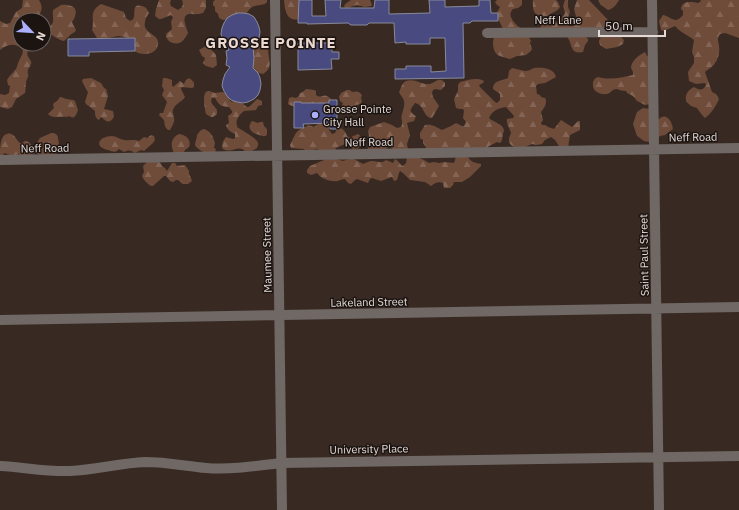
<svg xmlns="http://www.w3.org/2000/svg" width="739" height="510" font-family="'IBM Plex Sans',sans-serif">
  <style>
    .forest { fill: url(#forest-firs) }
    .building { fill: #494b80; stroke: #888a9a }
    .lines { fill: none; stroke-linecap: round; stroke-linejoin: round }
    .minor { stroke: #706865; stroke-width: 10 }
    .poi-dot { fill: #aab0fb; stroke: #1b1411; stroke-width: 1.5 }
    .labels { text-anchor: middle; stroke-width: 3; stroke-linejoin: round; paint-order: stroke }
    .street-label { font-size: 11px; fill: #e3d9d5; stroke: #1b1411 }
    .poi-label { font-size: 11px; fill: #e3d9d5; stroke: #1b1411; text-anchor: start }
    .district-label { font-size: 15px; font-weight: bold; letter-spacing: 1px; fill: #ebd8cf; stroke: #1b1411 }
  </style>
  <defs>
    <pattern id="forest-firs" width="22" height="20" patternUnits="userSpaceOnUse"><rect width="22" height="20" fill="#6f4b39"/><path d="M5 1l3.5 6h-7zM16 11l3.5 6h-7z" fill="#836455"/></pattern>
  </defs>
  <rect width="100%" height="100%" fill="#382a23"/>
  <!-- forest -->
  <path class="forest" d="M23,0h16c6,11 0,10 0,20h-19v24h12c-11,13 1,14 -1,20 -1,3 -3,4 -3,6 -1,6 1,1 0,7 -1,3 -2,3 -2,6 -1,3 0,6 -1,10l-9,6 -4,8 -4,2 -8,-2v-13l5,1 4,-2 1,-7 -2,-1 -1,-5c2,-4 5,-6 8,-10 3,-3 2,-6 4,-9 2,-5 8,-11 -1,-15 -7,-3 -13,0 -18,4v-29l6,3 4,-1 6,-11 6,-4z
    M159,0h12l-1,3 1,3 7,4 4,-3 1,-3 -1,-4h24v8l-3,5c-3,1 -5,1 -7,1 -3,1 -5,-1 -7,0 -9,2 -2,14 -1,19 -3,6 -7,12 -15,10 -4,-1 -5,-3 -7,-6v-3l6,-5 -1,-7 2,-5 -2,-2 -10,4h-2l-4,-3 1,-7z
    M215,0h52v2l-2,2c-12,3 -13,0 -20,12l-22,4 -4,-2 -1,-4 -3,-3v-4l-2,-2v-3z
    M284,0h18l-1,19c-14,3 -16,-7 -17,-19z
    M351,0h19l2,5 -1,1 -6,1 -8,-2 -10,3 -3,-1 1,-3z
    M497,0h25v5l-4,3 -5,1c-6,6 0,13 6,18 2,1 4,2 6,3 2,2 4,8 6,11l-1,2 2,6 -1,2 -5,4 -9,1 -7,3c-11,-3 -16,-3 -17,-15 0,-3 0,-4 1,-6 3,-3 7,-5 11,-8l-3,-3 -6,-13 4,-7 -3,-2 -2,-3z
    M533,0h23l2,2 2,5c-3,5 -8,5 -12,9 -13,1 -16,-3 -15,-16z
    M565,0h3v7l2,5 -1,3 -3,6 1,4 5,1 4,-2 1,-4 -3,-11 3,-9h12l19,20 2,9 10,7 4,4 -1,4 -6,3 -11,2 -6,-4 -1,-4 3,-7 -16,3 2,2v2l-3,4 -2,7c-14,3 -10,-9 -16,-15 -4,-4 -21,-5 -27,-7l1,-5 6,-2 3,-4h2l5,4c2,-1 7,-8 8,-10l-2,-7z
    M598,0h21c-2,4 -6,9 -11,10l-7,-5z
    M701,0h38v38l-14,-5 -5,1c-4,6 -1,7 -1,13 1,4 -1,13 -4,16 -2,4 -7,6 -10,9l7,20 4,2 3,5c-3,7 -8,15 -14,19l-3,-3 -5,-7 -6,-2 -5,-5c-1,-7 2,-11 8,-14 5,3 9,4 12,-2l-1,-2 -9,1 -7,-3 -1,-9 6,-9v-6l-2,-5 2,-12c-6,-5 -13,-7 -19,-14l-11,5 -3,-1 -2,-9 4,-6c9,2 12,10 20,0v-4l-2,-2c1,-9 10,-7 17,-6l2,-1z
    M101,4l23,8 2,6 4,3 2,-1c1,-1 2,-2 2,-3 1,-5 -2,-14 8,-11 4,1 5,3 7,7 -2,3 -4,6 -4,9 -3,12 15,12 13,22 -1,12 -18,12 -25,6 -4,-3 -5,-9 -8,-13l-7,-1 -14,3 -7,-1 -5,-8c3,-11 -4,-18 9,-26z
    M61,5c7,-1 18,1 14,11 0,2 -2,4 -3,6l4,8 -1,2c-6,3 -6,5 -11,9 -6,-1 -11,-6 -16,-8v-5c8,-6 4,-9 5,-18z
    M261,42l7,6c0,12 6,19 -5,26 -13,-2 -13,-19 -10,-29z
    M206,46l3,1 7,8 1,10 -4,3 -7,-2 -3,-3v-1l1,-1 1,-3 -3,-2 -3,-6z
    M645,52l2,4 7,1 -4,47 -5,1 -8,-4 -4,-5 -6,-3 -1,-2c-4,0 -6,-1 -9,-2 -4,-1 -7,5 -11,5 -6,1 -14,-3 -13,-10 0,-4 2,-6 5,-7 11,3 23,1 35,-2v-3l-2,-4c0,-7 8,-13 14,-16z
    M512,68c4,1 9,2 13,3 4,0 6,-2 9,-3 9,-1 20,0 22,9l-11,6 -7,1 -2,2 1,8 3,1 1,2 4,1c3,5 -1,10 -4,14l2,8 -2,3 1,2h3l3,2 6,2 7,-9 11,7 6,-6h2v9l-10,5 -2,13 -9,-2 -4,-6 -4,-3 -6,3 -3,4 -6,1 -4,-1 -12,5c-10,-4 -14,-5 -9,-16 -1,-5 -5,-8 -4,-14l6,-1 1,-2 -8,-9c-8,1 -14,4 -17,11 4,4 15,6 15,13 0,1 -1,2 -1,3 -1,4 0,6 -3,9l-3,-1 -6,3 -5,3 -19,8c4,6 8,7 14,8v2l-11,11 -8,5h-8l-1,3 -3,3h-6l-1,-5c-5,-2 -8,0 -12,3l-6,-4 -15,-2 -7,-7 -3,-2 -1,2 -2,7 -3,1 -2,-4 -11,4 -9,-3 -2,1 -2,4 -11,-4 -2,1 -4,4 -3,-1 -3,-4c-3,0 -5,1 -7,2 -7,1 -17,-2 -21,-8l-6,2 -4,-2v-3l3,-4 14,-6 7,-1h5l7,2 6,-2h5l9,5c3,-1 6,-3 9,-3 6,0 9,3 14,-1l7,3 2,-4c4,2 5,6 8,7l3,-3 1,-5 -14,-8 -2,-3 -2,-1 -3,3 -18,1c0,-3 0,-5 0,-8 0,-5 2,-5 0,-11l2,-4 14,-5 8,3 5,3 4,-1c3,-6 -1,-7 1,-13 1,-4 3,-8 2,-13 -1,-4 -4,-6 -5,-9 2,-4 3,-9 7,-11 9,-3 14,3 22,3 7,0 11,-9 17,-1v3l-4,4 -6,-1 -2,1 -1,3 1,4 6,9 -7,12h-2c-7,-3 -6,-13 -15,-15 -5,7 -7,8 1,13l-2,5 -7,2 3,12 -3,9 1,6 7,6 9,4 5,3 5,-1 5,1 6,-1 9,1 1,-3 1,-4 -13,-8 -2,1 -16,3 1,-5 -3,-4v-3l-3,-2v-5l5,-8c7,-1 11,2 17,5l9,-4 5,-3 6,3h2l2,-4 -3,-4 1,-7 -1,-2h-3l-4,-1 -2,-9 4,-8v-6l2,-3c8,-2 17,-5 24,-1l-1,2 -4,2 1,2 15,15 2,1 3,-3v-6l-7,-5c0,-9 9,-8 15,-11l1,-7z
    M91,78l10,5 3,5 2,1 2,7 -4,13 9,2 1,6c-5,7 -7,5 -13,0l-2,3c-4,-2 -4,-5 -4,-9l-9,-7 -1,-2 3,-10 -2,-3 -4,-8 1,-2z
    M163,78h3l6,2v5l1,2 7,-6 4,3c3,-7 6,-7 10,-1v4l-2,1 -10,-1 -1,2 4,8c-3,5 -9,6 -11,11 -3,4 0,6 0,10 1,4 -2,8 -4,12h-2c-4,-4 -3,-5 -4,-10l-5,-5 1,-2h3l4,-11 -5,-7 2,-5 -2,-4z
    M306,89l8,1 2,1v4c7,5 7,-4 15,4l-1,4 -11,1 -3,-2 -3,2 -21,2 -4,-2 1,-6 3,-1 4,1 3,-2v-2l5,-3z
    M347,90h3l2,2c5,-1 7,-1 10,3l-1,3 1,3 -1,3 -5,1c-4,5 -6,4 -12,3l-2,-3 1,-2 -3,-2 -1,-4 2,-4z
    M209,91l6,2 8,-1 5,3 2,6 2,1 2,-2 5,1 8,6h2l8,-8 5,2v4l-4,1 -2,4 -12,1c-5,4 -10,10 -6,17 3,1 17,10 19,13 2,3 1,4 0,7l-5,3h-7c-8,-7 -12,3 -22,-2 -2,-4 0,-8 3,-12l7,2 2,-1v-4c-4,-2 -8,-4 -9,-9l3,-2 -1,-7 4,-3v-2l-3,-4c-9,-1 -9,-1 -14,-9h-3c-3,5 3,8 5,12v4l-4,3h-2l-5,-3c-1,-5 -4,-18 0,-22 1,-1 2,-1 3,-1z
    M60,97c3,0 4,2 7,2 3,1 5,0 8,2l3,9c-2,5 -3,10 -9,6l-2,1c-6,-1 -15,2 -19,-3l6,-6 -1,-4 5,-4z
    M643,108l7,1 8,11c8,-9 14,1 15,9l-8,6 -5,1 -7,6h-3l-6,-1 -7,-5 -4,-12 4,-12z
    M252,121l6,2 2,-1h3l1,4 3,3v5l-1,2c-8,0 -22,-5 -14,-15z
    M327,123l2,1v6l3,4 3,-1 2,-4c7,-3 8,4 11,8h3l7,-3 4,3 2,3 -4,8 -7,1 -3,-2 -1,-3 -2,-1 -11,5 -1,3 -13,1 -5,-3 -10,2 -4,-2 -12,-1 -1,-3c3,-5 4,-11 9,-15 3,-2 6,-2 9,-5l6,2 4,-3z
    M203,129c7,1 10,7 12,14l-1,5 2,1 -1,3c-2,0 -7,2 -10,1 -2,-1 -9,-5 -10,-8 0,-3 2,-7 2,-10l3,-4z
    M51,133h3l3,2c3,8 2,13 -2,21l-14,-1 -6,-2 -4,3 -10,1 -2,-3 -6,2 -9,-3 -1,3 -3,1c0,-8 0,-22 7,-23 3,-1 4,0 6,1 3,2 4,6 7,8h2l3,-2c5,0 5,4 9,6l6,-9z
    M179,134c7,1 13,6 10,13l-4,3 -1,2v2l-10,-1c-4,-8 -3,-15 5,-19z
    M151,135l3,1 1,4 -2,3 -9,8 -3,-1 -6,3c-6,-3 -5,-3 -11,-1l-5,-3c-4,4 -5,3 -11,1 -15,-3 -9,-14 4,-14 4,0 7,3 12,4 6,1 9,-1 15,1l5,-4 3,1z
    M149,160c6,1 11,0 13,6l3,2 2,3 5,-8h3l2,3 8,-1 4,6v3l2,4 1,3 -4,3h-5l-5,-4h-2l-3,2 -3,-1 -4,-5h-2l-11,10h-2c-4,-3 -7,-5 -9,-10l2,-4 -1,-6z"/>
  <!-- building -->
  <path class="building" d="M299,0h13v16h14l-1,-16h16l-1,8h34l1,-8h14v14l41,-1 -1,-13h16v7l34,-1v-6h11l1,13h7v8h-26l-2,2h-7l1,55 -69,1v-10h11v-3h25v6l15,-1 -1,-33h-15v6h-24v-2l-11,1 -1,-20h-25l-2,2h-16l-3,-2 -41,1v-1h-9z
    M238,13h5l6,1 5,3 3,5 2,5 1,5 -1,6 -2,5 -4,4 1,11 -1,10 5,5 2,5 1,6 -1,6 -2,5 -4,4 -6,3 -5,1 -6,-1 -6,-2 -4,-4 -3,-5 -2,-5 1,-6 2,-6 5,-7 -4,-2 1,-7 -1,-7 3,-1 -6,-10 -2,-6 1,-6 2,-5 3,-5 5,-3z
    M135,38v13l-46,1v4h-21v-17z
    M298,43h33l1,9h7v7h-8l1,10 -34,1z
    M329,100h8v29h-7v-6l-27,1 1,4h-10v-26h7v1h28z"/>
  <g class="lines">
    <!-- minor -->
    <path class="minor" d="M275,0l7,510
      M652,0l7,510
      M487,33l166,-1
      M0,160l739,-12
      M0,320l739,-13
      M0,466c23,1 46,6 70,5 25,-1 50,-8 75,-9 21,0 40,4 61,6 25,2 50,-2 75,-5l458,-7"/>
  </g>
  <!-- markers -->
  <circle class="poi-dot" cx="315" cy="115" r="4"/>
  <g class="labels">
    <!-- street labels -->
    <g class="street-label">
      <text x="558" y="24">Neff Lane</text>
      <text transform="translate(693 137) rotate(-1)" y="4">Neff Road</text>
      <text transform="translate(369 142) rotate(-1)" y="4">Neff Road</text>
      <text transform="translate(45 148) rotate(-1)" y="4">Neff Road</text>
      <text transform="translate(267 255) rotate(-91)" y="4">Maumee Street</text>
      <text transform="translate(644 255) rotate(-91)" y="4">Saint Paul Street</text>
      <text transform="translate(369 302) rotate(-1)" y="4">Lakeland Street</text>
      <text transform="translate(369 449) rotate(-1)" y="4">University Place</text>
    </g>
    <!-- poi labels -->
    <g class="poi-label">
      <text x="323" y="113">Grosse Pointe<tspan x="323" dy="13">City Hall</tspan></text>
    </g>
    <!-- district labels -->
    <g class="district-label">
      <text x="271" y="48">GROSSE POINTE</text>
    </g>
  </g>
  <!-- north arrow -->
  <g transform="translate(32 32) rotate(115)"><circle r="19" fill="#1b1411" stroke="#6b635f"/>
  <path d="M0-3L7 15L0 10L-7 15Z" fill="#aab0fb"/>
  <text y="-6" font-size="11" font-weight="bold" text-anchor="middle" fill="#e3d9d5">N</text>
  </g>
  <!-- scale -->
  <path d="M599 30v6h66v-6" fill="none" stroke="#e3d9d5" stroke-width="2"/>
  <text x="605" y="30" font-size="12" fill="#e3d9d5" stroke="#1b1411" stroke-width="3" paint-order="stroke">50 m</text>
</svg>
